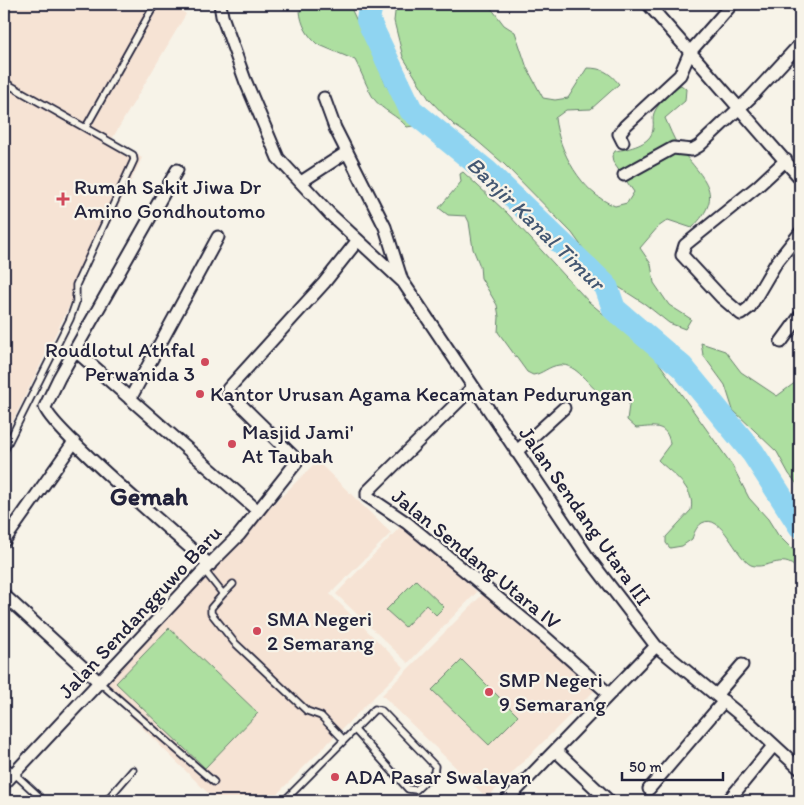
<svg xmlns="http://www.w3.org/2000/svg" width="804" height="805" font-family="Itim,sans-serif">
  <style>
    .built { fill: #f6e3d4 }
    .green { fill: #addfa0; stroke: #68806e }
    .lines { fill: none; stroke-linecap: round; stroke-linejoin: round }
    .river { stroke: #8fd4f1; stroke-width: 24 }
    .service-casing { stroke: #22223b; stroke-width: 9 }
    .minor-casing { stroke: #22223b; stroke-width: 15 }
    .service { stroke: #f7f3e8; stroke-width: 5.5 }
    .minor { stroke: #f7f3e8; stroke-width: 11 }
    .poi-dot { fill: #d1495b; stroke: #f7f3e8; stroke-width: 2 }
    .labels { text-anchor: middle; stroke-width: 4.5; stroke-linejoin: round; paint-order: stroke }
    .poi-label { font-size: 21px; fill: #22223b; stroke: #f7f3e8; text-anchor: start }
    .street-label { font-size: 21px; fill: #22223b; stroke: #f7f3e8 }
    .water-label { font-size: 22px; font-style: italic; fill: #435772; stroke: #f7f3e8 }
    .district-label { font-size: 26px; font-weight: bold; fill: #22223b; stroke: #f7f3e8 }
  </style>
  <rect width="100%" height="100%" fill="#f7f3e8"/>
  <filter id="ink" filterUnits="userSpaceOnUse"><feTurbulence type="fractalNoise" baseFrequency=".02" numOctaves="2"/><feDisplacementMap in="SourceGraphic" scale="10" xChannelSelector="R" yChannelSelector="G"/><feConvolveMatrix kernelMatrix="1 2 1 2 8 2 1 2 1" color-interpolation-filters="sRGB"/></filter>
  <g filter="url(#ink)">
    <!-- built -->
    <path class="built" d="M4,4h168l14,10 -74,125 30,19 -138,281z
      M317,461l74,72 -61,61 74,73 -134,134h-54l-120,-119z
      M404,523l73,69 -69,71 -72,-69z
      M485,592l111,97 -109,109 -105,-103z"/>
    <!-- green -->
    <path class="green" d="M306,4h43l33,71c6,20 23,32 31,51l-6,1c-10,-12 -24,-16 -33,-28 -6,-9 -13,-28 -19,-39l-38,-16c-10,-9 -16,-20 -17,-33z
      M396,4h92l16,21 11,7 12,36 16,30 12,2 13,-2 19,-30c15,0 22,4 32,16l-28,25 -25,1 -11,8c4,33 26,75 60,88l12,-3 7,-11 -21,-30 -1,-6 3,-5c13,-2 36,-6 38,-22 1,-6 -1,-11 1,-16 4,-10 18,-24 27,-28l5,4 -1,12 -20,17c4,9 8,20 14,29 22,31 49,45 13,81l-24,-8 -10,7 -18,21 11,16 3,19 15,22 22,14 -6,10 -16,-6 -24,-19 -28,-18 -22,-21 -23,-32 -68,-69 -29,-25 -21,-14 -25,-26 -26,-42 -9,-36z
      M463,172l44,41 82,89 65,54 78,109 17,33 19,21 10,16 22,22v17c-14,-25 -33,-3 -49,-9 -15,-7 -29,-53 -49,-42 -6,4 -8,10 -10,16l-10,7 -12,2 -4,-5v-6l25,-27c5,-22 -20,-37 -33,-50l12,-16c-3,-22 -18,-17 -34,-16l-9,-8 3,-22 -11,-6 -18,2c-13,-8 -24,-31 -42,-29 -10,1 -17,9 -26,10l-6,-3 -29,-40 1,-15 -2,-12 -16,-27 -1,-12 -7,-17 -4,-27 -3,-6 -18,-1 -9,-7 22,-26 -1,-8z
      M701,343l24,8 16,21 36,24 23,-17v109l-11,-14 -12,-22 -44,-42 -8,-25 -22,-30z
      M416,580l28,27 -8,8 -10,-10 -21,22 -19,-17z
      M169,628l89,85 -53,55 -89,-85z
      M462,660l56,56 -29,29 -57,-55z"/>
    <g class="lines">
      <!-- river -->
      <path class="river" d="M371,4l-3,16 43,90 75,61 120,115 8,23 68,58 71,86 47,73"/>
      <!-- service casing -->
      <g class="service-casing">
        <path id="service" d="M4,82l129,73 1,5 -58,125v17l-6,17 -66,132
          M86,127l69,-123
          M204,570l19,24 -12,14v5l23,29 73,69 14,5 23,24
          M223,594l10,-10
          M99,682l115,100
          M4,764l40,37
          M106,801l27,-31
          M284,801l91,-92 7,2 53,55 -1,7 -18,17 -8,-1 -54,-60"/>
      </g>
      <!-- minor casing -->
      <g class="minor-casing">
        <path id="minor" d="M220,4l2,12 23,64 33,78 52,56 73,68 184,274 69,90 94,77 50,46
          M648,4l152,174
          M324,98l11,30 50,99 17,54
          M623,142l-4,-8 6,-8 55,-51 10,-23 42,-48
          M786,160l-28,26 -73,59 -3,10 39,42 20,17 9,-7 26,-44 24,-30
          M177,170l-118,208 -14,29c3,19 141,137 165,158
          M624,175l49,-27 19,2 7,-4 52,-49 49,-53
          M301,182l46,-30
          M781,342l19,-26
          M76,351l182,160
          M473,387l-106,105v4l40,27 137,113 65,58
          M130,399l88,-162
          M516,452l48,-44
          M4,541l70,-99
          M4,595l95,87
          M717,694l25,-29
          M556,751l53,50
          M4,784l200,-214 35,-35 57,-72v-4l-67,-66 -1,-4 96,-106 34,-43
          M649,789l75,-88
          M506,801l150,-155
          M728,801l46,-56"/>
      </g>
      <!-- service -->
      <use href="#service" class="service"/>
      <!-- minor -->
      <use href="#minor" class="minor"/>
    </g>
  </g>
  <!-- markers -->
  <g class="poi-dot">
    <path d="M60.5 191.5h5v5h5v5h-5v5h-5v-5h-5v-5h5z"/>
    <circle cx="205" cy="362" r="5"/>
    <circle cx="200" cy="394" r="5"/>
    <circle cx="232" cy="444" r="5"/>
    <circle cx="257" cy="631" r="5"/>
    <circle cx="489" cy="692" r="5"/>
    <circle cx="335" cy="777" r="5"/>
  </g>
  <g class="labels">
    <!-- poi labels -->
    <g class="poi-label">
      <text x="74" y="194">Rumah Sakit Jiwa Dr<tspan x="74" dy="24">Amino Gondhoutomo</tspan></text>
      <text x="195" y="357" text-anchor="end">Roudlotul Athfal<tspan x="195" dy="24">Perwanida 3</tspan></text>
      <text x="210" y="401">Kantor Urusan Agama Kecamatan Pedurungan</text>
      <text x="242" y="439">Masjid Jami'<tspan x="242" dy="24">At Taubah</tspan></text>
      <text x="267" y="626">SMA Negeri<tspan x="267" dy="24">2 Semarang</tspan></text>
      <text x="499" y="687">SMP Negeri<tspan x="499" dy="24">9 Semarang</tspan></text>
      <text x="345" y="784">ADA Pasar Swalayan</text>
    </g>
    <!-- street labels -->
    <g class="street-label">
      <text transform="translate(585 516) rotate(55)" y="7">Jalan Sendang Utara III</text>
      <text transform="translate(476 559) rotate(39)" y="7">Jalan Sendang Utara IV</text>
      <text transform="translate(140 612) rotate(-47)" y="7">Jalan Sendangguwo Baru</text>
    </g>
    <!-- water labels -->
    <g class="water-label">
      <text transform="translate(536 223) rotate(44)" y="8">Banjir Kanal Timur</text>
    </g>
    <!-- district labels -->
    <g class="district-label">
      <text x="149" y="505">Gemah</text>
    </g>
  </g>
  <!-- margin -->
  <rect width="804" height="805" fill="none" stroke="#f7f3e8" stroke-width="20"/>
  <rect x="10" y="10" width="784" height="785" fill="none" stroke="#22223b" stroke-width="2" filter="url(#ink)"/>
  <!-- scale -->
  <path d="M622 772v8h101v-8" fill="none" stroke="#22223b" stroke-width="2.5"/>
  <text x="629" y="772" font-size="15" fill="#22223b" stroke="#f7f3e8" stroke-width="4" paint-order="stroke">50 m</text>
</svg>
